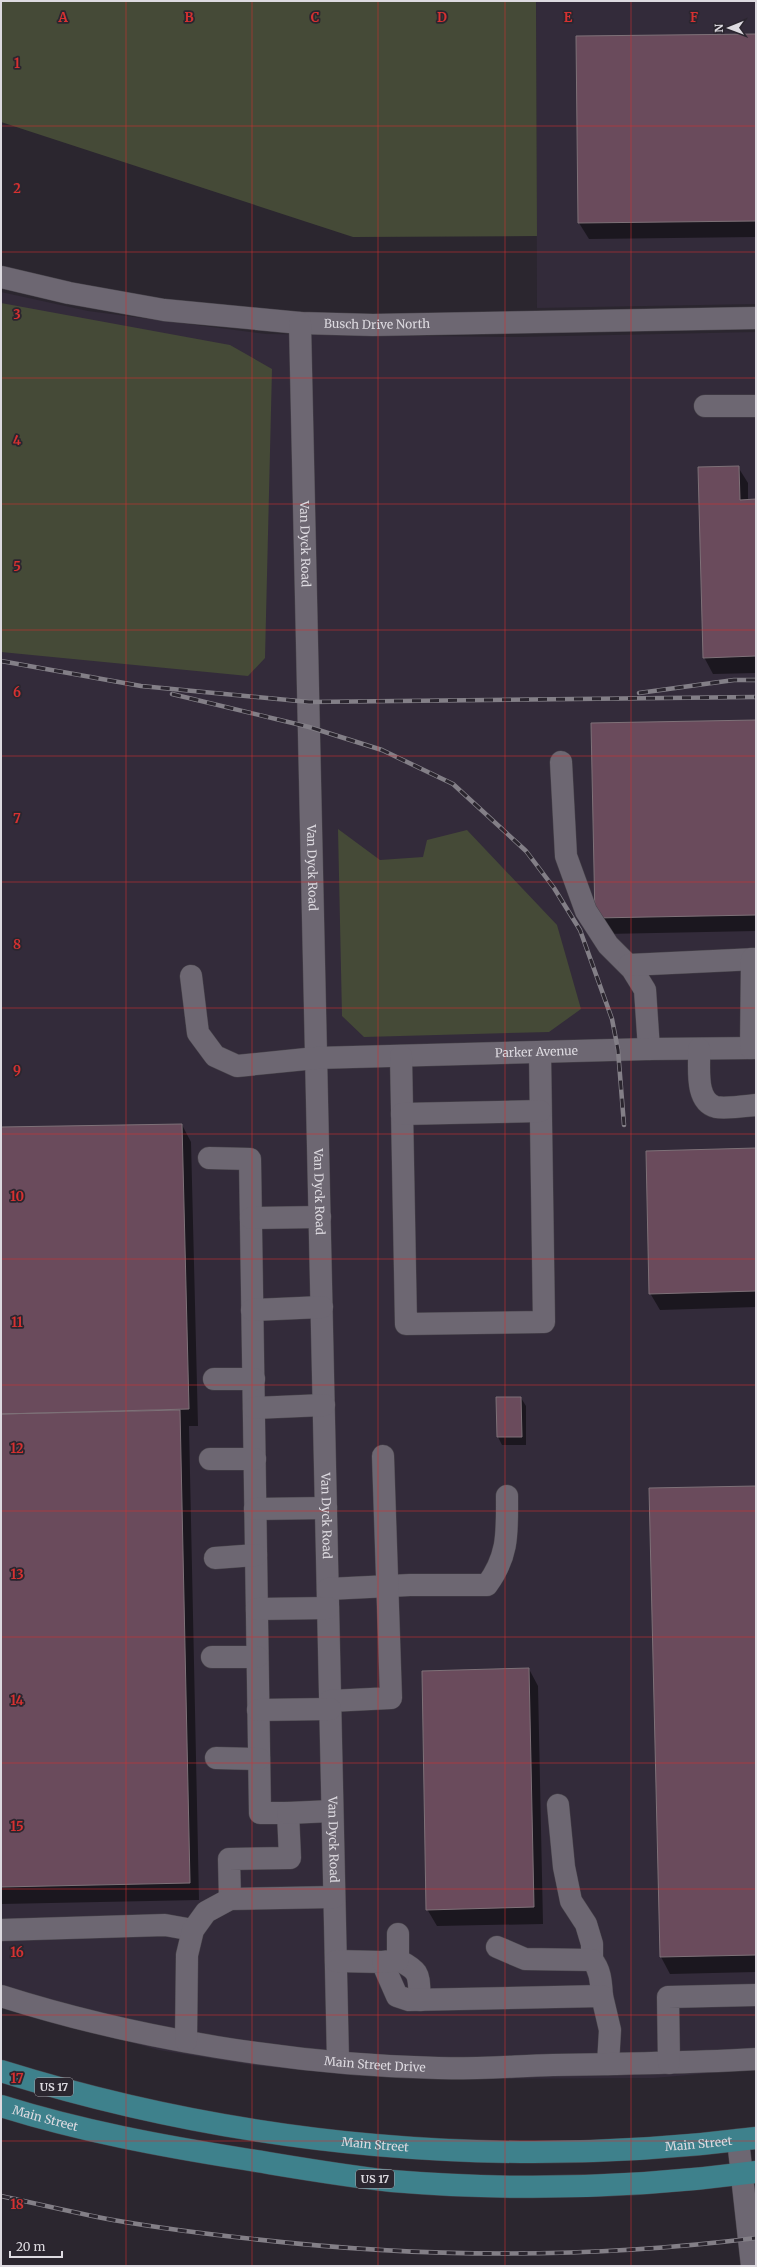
<svg xmlns="http://www.w3.org/2000/svg" width="757" height="2267" font-family="Merriweather,serif">
  <style>
    .built { fill: #332b3a }
    .green { fill: #454a37 }
    .shadow { fill: #0007 }
    .building { fill: #6a4b5c; stroke: #7e7178 }
    .lines { fill: none; stroke-linecap: round; stroke-linejoin: round }
    .minor-casing { stroke: #48444b; stroke-width: 23 }
    .major-casing { stroke: #48444b; stroke-width: 23 }
    .minor { stroke: #6d6772; stroke-width: 22 }
    .major { stroke: #3e818c; stroke-width: 22 }
    .rail-casing { stroke: #837f87; stroke-width: 4.5 }
    .rail { stroke: #2b262f; stroke-width: 3; stroke-dasharray: 9; stroke-linecap: butt }
    .grid { fill: none; stroke: #d63131; stroke-width: 1; stroke-opacity: 0.55 }
    .labels { text-anchor: middle; stroke-width: 3.5; stroke-linejoin: round; paint-order: stroke }
    .shield { fill: #2b262f; stroke: #a8a4ab; stroke-width: 1 }
    .shield-label { font-size: 11px; font-weight: bold; fill: #dddae0 }
    .street-label { font-size: 12px; fill: #dddae0; stroke: #2b262f }
    .grid-label { font-size: 13px; text-anchor: middle; font-weight: bold; fill: #d63131; stroke: #2b262f; stroke-width: 3.5; stroke-linejoin: round; paint-order: stroke }
  </style>
  <rect width="100%" height="100%" fill="#2b262f"/>
  <!-- built -->
  <path class="built" d="M536,1h220v303l-219,4z
    M1,292l87,19 178,23 251,3 239,-5v1737l-102,9 -218,1 -87,-4 -97,-10 -93,-15 -158,-43z"/>
  <!-- green -->
  <path class="green" d="M1,1h535l1,235 -184,1 -352,-115z
    M1,303l229,42 42,24 -7,289 -17,18 -247,-24z
    M338,829l42,31 43,-3 4,-17 40,-10 90,95 24,84 -32,23 -185,5 -22,-21z"/>
  <!-- shadow -->
  <path class="shadow" d="M756,35v202l-167,2 -10,-16z
    M738,467l10,16v18l8,-1v173l-43,1 -9,-17z
    M756,721v210l-151,3 -9,-16z
    M182,1125l9,17 7,284h-9l10,474 -198,4v-776z
    M756,1149v158l-96,3 -10,-17z
    M521,1398l5,8v39h-24l-4,-8z
    M756,1487v485l-86,2 -9,-17 -11,-468z
    M529,1669l9,17 5,238 -106,2 -10,-17z"/>
  <!-- building -->
  <path class="building" d="M756,34v187l-178,2 -2,-187z
    M739,466l1,34 16,-1v157l-53,2 -5,-191z
    M756,720v195l-161,3 -4,-195z
    M182,1124l7,285 -188,5v-287z
    M756,1148v143l-107,3 -3,-143z
    M496,1397h25l1,40h-25z
    M180,1410l10,473 -189,4v-473z
    M756,1486v469l-96,2 -11,-469z
    M529,1668l5,239 -108,3 -4,-239z"/>
  <g class="lines">
    <!-- minor casing -->
    <g class="minor-casing">
      <g id="minor">
        <path id="s1" d="M1,277l68,16 95,17 136,13 73,2 383,-7"/>
        <path id="s2" d="M300,323l38,1738"/>
        <path d="M705,406h51"/>
        <path d="M561,762l5,94 20,55 22,34 24,24 13,21 4,59"/>
        <path d="M629,965l127,-6"/>
        <path id="s3" d="M191,976l7,57 17,23 22,10 79,-8 333,-9 107,-1"/>
        <path d="M751,1048l1,-89"/>
        <path d="M699,1049c1,17 -5,52 17,58 9,2 30,-1 40,-2"/>
        <path d="M401,1056l5,268 138,-2 -4,-269"/>
        <path d="M402,1114l138,-3"/>
        <path d="M209,1158l41,1 10,654h28l2,45 -61,1 1,40"/>
        <path d="M251,1218l69,-1"/>
        <path d="M252,1310l70,-3"/>
        <path d="M214,1379h40"/>
        <path d="M254,1408l70,-3"/>
        <path d="M210,1459h45"/>
        <path d="M255,1509l71,-1"/>
        <path d="M215,1558l41,-3"/>
        <path d="M328,1589l82,-4h77c22,-30 20,-53 20,-89"/>
        <path d="M257,1609l71,-1"/>
        <path d="M212,1657h45"/>
        <path d="M330,1701l61,-3 -8,-242"/>
        <path d="M258,1710l72,-1"/>
        <path d="M216,1758l43,1"/>
        <path d="M558,1805l6,62 7,34 15,23 6,20v16"/>
        <path d="M288,1813l44,-2"/>
        <path d="M1,1930l164,-5 28,5"/>
        <path d="M497,1947l28,12 67,1c9,10 9,24 10,36"/>
        <path d="M398,1960c24,12 20,15 22,40"/>
        <path d="M336,1961l46,1 15,34 12,4 193,-4 8,34 -2,34"/>
        <path d="M383,1962l15,-2v-26"/>
        <path id="s4" d="M1,1996c135,43 295,69 437,72 38,1 77,-2 115,-3 68,-1 135,-2 203,-6"/>
        <path d="M186,2041l1,-86 6,-25 13,-18 24,-13 104,-2"/>
        <path d="M669,2063l-1,-66 88,-2"/>
        <path d="M738,2140l14,126"/>
      </g>
    </g>
    <!-- major casing -->
    <g class="major-casing">
      <g id="major">
        <path id="s5" d="M1,2071c244,76 502,99 755,67"/>
        <path id="s6" d="M1,2106c80,25 161,40 243,53 49,8 99,17 148,22 121,10 244,7 364,-9"/>
      </g>
    </g>
    <!-- minor -->
    <use href="#minor" class="minor"/>
    <!-- major -->
    <use href="#major" class="major"/>
    <!-- rail casing -->
    <g class="rail-casing">
      <path id="rail" d="M1,661l140,25 168,16 447,-5
        M639,693l95,-13h22
        M172,694l137,33 73,23 71,34 73,67 28,37 26,42 32,89 6,31 6,75
        M1,2196c37,8 75,17 112,24 46,8 93,14 140,19 167,19 336,20 503,-1"/>
    </g>
    <!-- rail -->
    <use href="#rail" class="rail"/>
  </g>
  <!-- grid -->
  <path class="grid" d="M126,1v2265M252,1v2265M378,1v2265M505,1v2265M631,1v2265M1,126h755M1,252h755M1,378h755M1,504h755M1,630h755M1,756h755M1,882h755M1,1008h755M1,1134h755M1,1259h755M1,1385h755M1,1511h755M1,1637h755M1,1763h755M1,1889h755M1,2015h755M1,2141h755"/>
  <g class="labels">
    <!-- shield labels -->
    <g class="shield">
      <rect x="35" y="2078" width="38" height="18" rx="3"/>
      <rect x="356" y="2170" width="38" height="18" rx="3"/>
    </g>
    <g class="shield-label">
      <text x="54" y="2091">US 17</text>
      <text x="375" y="2183">US 17</text>
    </g>
    <!-- street labels -->
    <g class="street-label">
      <text dy="4" stroke="none"><textPath href="#s1" startOffset="380">Busch Drive North</textPath></text>
      <text dy="4" stroke="none"><textPath href="#s2" startOffset="221">Van Dyck Road</textPath></text>
      <text dy="4" stroke="none"><textPath href="#s2" startOffset="545">Van Dyck Road</textPath></text>
      <text dy="4" stroke="none"><textPath href="#s3" startOffset="410">Parker Avenue</textPath></text>
      <text dy="4" stroke="none"><textPath href="#s2" startOffset="869">Van Dyck Road</textPath></text>
      <text dy="4" stroke="none"><textPath href="#s2" startOffset="1193">Van Dyck Road</textPath></text>
      <text dy="4" stroke="none"><textPath href="#s2" startOffset="1517">Van Dyck Road</textPath></text>
      <text dy="4" stroke="none"><textPath href="#s4" startOffset="381">Main Street Drive</textPath></text>
      <text dy="4" stroke="none"><textPath href="#s6" startOffset="46">Main Street</textPath></text>
      <text dy="4" stroke="none"><textPath href="#s5" startOffset="706">Main Street</textPath></text>
      <text dy="4" stroke="none"><textPath href="#s5" startOffset="382">Main Street</textPath></text>
    </g>
  </g>
  <g class="grid-label">
    <text x="63" y="22">A</text>
    <text x="189" y="22">B</text>
    <text x="315" y="22">C</text>
    <text x="442" y="22">D</text>
    <text x="568" y="22">E</text>
    <text x="694" y="22">F</text>
    <text x="17" y="68">1</text>
    <text x="17" y="193">2</text>
    <text x="17" y="319">3</text>
    <text x="17" y="445">4</text>
    <text x="17" y="571">5</text>
    <text x="17" y="697">6</text>
    <text x="17" y="823">7</text>
    <text x="17" y="949">8</text>
    <text x="17" y="1075">9</text>
    <text x="17" y="1201">10</text>
    <text x="17" y="1327">11</text>
    <text x="17" y="1453">12</text>
    <text x="17" y="1579">13</text>
    <text x="17" y="1705">14</text>
    <text x="17" y="1831">15</text>
    <text x="17" y="1957">16</text>
    <text x="17" y="2083">17</text>
    <text x="17" y="2209">18</text>
  </g>
  <!-- border -->
  <rect width="757" height="2267" fill="none" stroke="#dddae0" stroke-width="4"/>
  <!-- north arrow -->
  <g transform="translate(729 28) rotate(269)" stroke="#2b262f" stroke-width="3" paint-order="stroke">
  <path d="M0-3L7 15L0 10L-7 15Z" fill="#dddae0"/>
  <text y="-6" font-size="11" font-weight="bold" text-anchor="middle" fill="#dddae0">N</text>
  </g>
  <!-- scale -->
  <path d="M10 2251v6h52v-6" fill="none" stroke="#dddae0" stroke-width="2"/>
  <text x="16" y="2251" font-size="12" fill="#dddae0" stroke="#2b262f" stroke-width="3" paint-order="stroke">20 m</text>
</svg>
